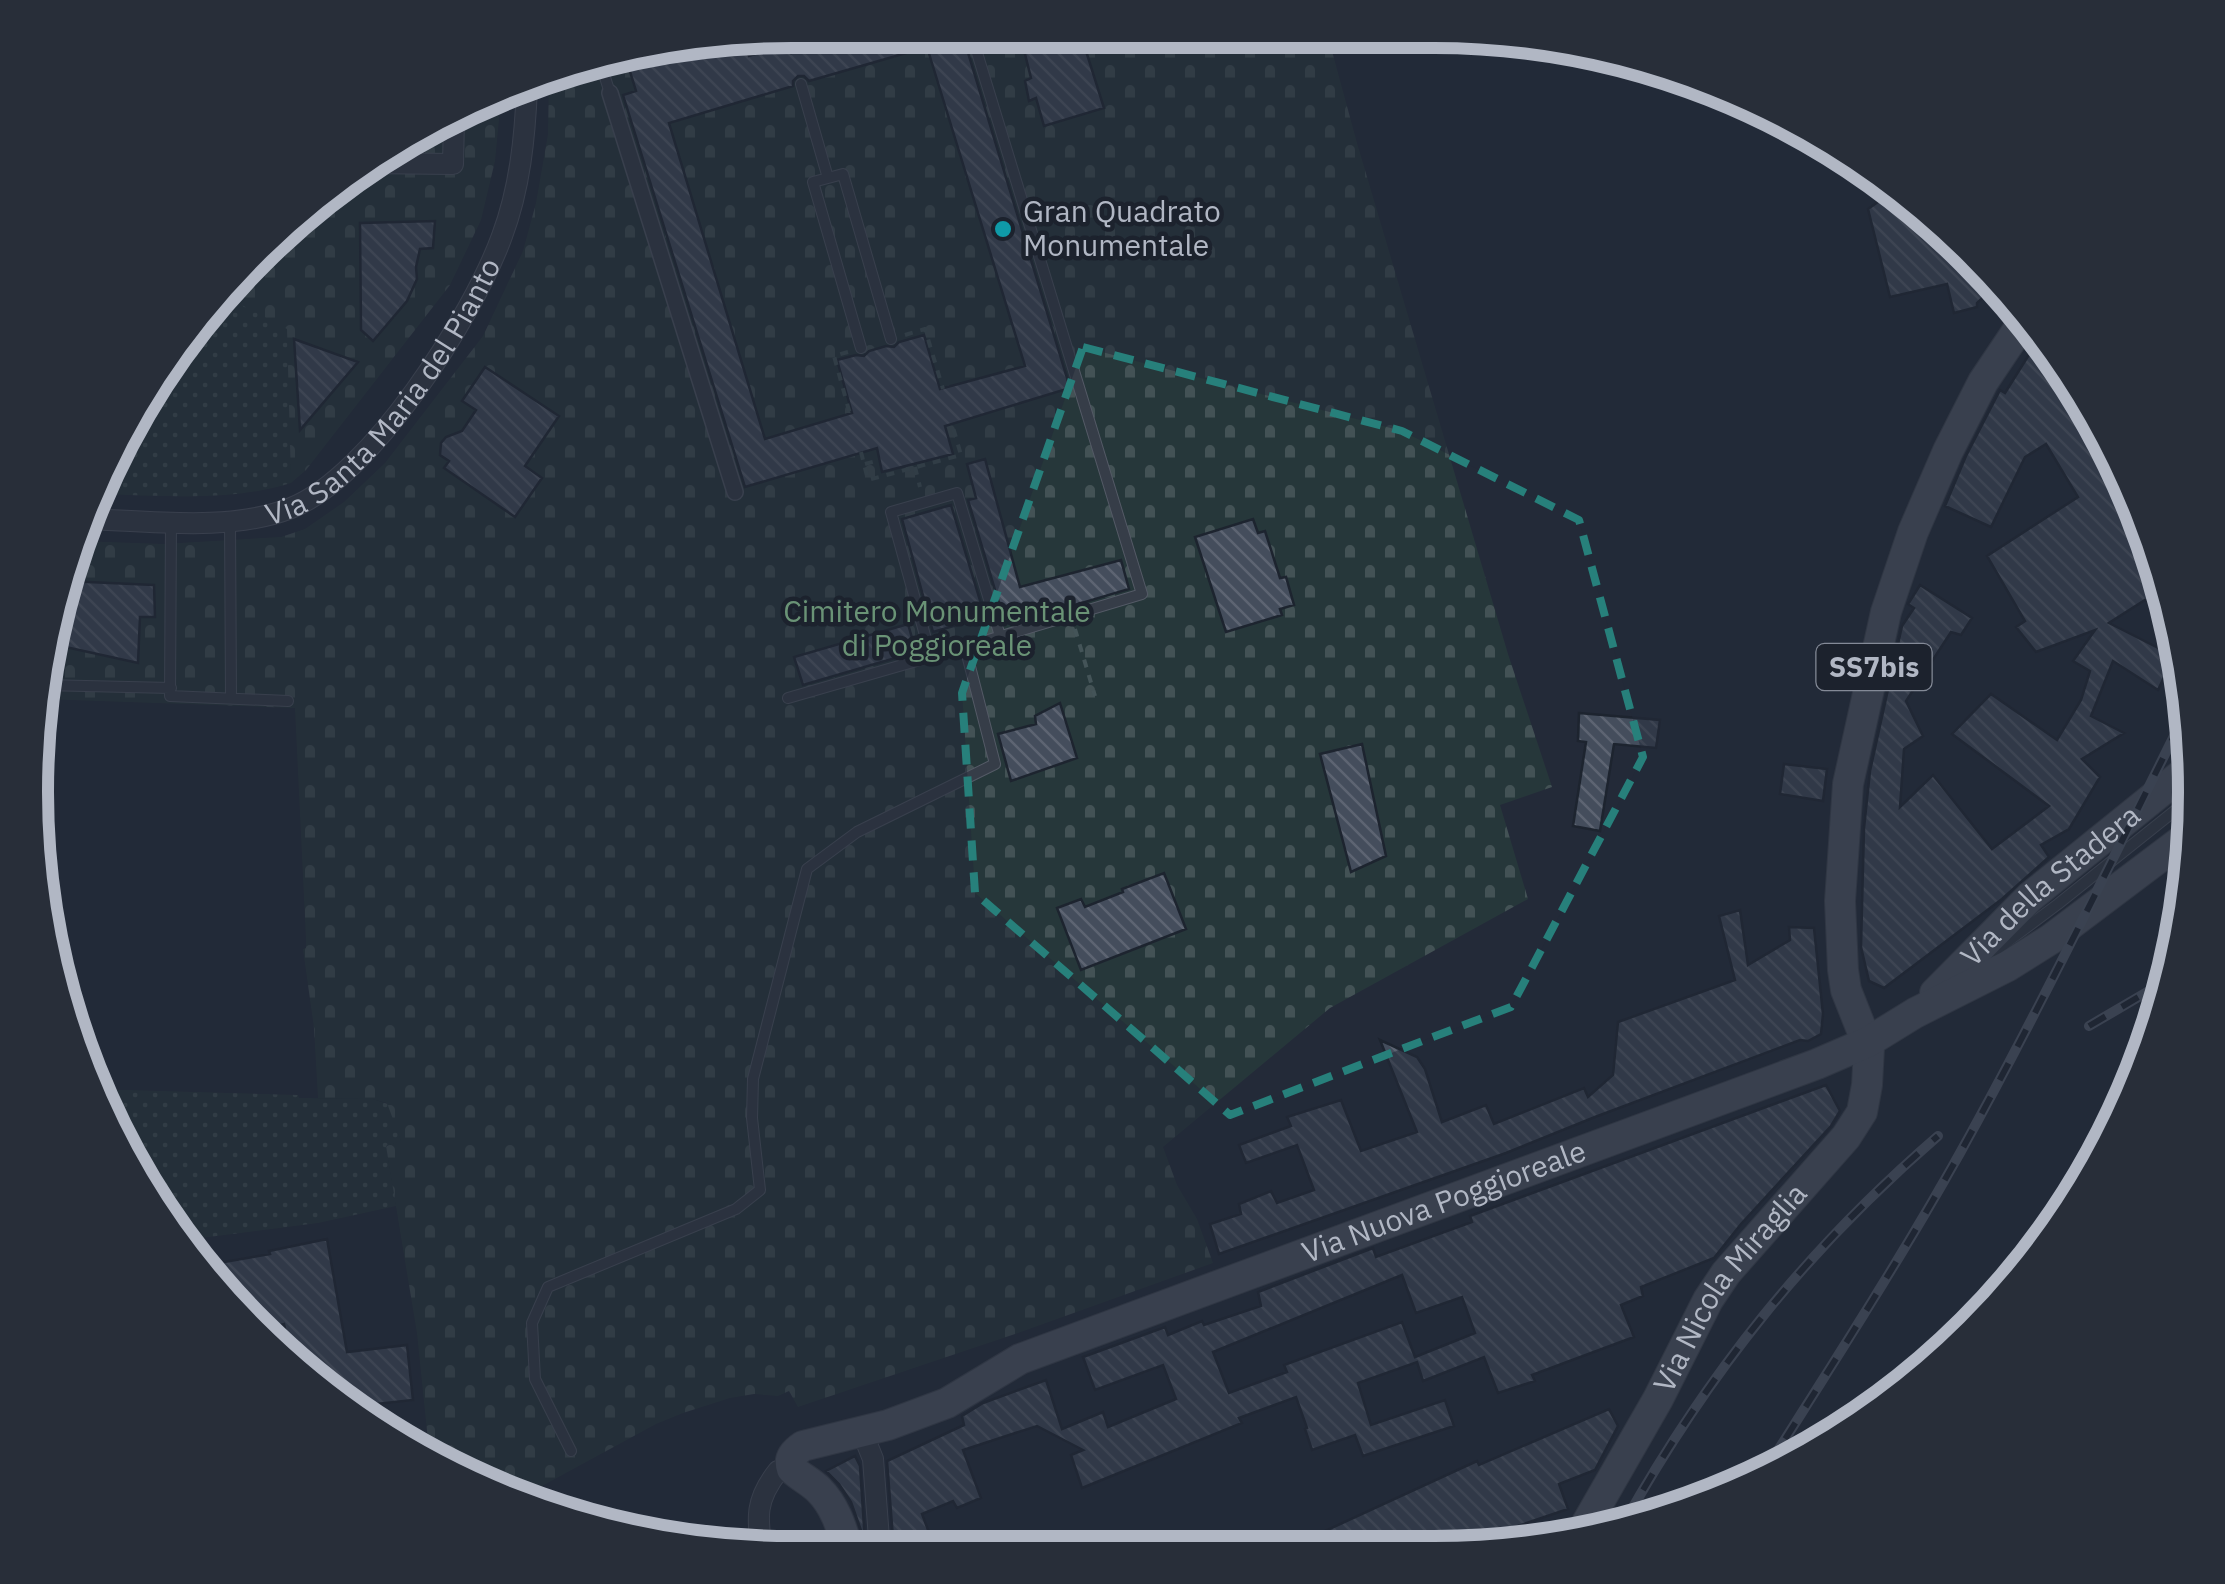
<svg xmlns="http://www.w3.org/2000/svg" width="2225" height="1584" font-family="'IBM Plex Sans',sans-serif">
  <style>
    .grass { fill: url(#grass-dots) }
    .cemetery { fill: url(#cemetery-stones) }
    .building { fill: url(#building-back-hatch); stroke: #1d242f; stroke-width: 2.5; fill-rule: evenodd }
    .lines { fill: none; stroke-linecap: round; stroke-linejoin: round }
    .service-casing { stroke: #545a66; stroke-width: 12 }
    .pedestrian-casing { stroke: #545a66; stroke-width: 18 }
    .minor-casing { stroke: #545a66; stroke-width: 22 }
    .primary-casing { stroke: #3f4651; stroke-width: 32 }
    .path { stroke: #445458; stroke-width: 4; stroke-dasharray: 8 8; stroke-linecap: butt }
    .service { stroke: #363d48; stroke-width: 10 }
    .pedestrian { stroke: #363d48; stroke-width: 15 }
    .minor { stroke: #363d48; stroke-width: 20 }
    .primary { stroke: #545b68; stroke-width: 30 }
    .rail-casing { stroke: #58606f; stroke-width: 10 }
    .rail { stroke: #1c222d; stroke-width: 6; stroke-dasharray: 19; stroke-linecap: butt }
    .marked { fill: none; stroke: #27807b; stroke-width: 8; stroke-dasharray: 20 12; stroke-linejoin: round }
    .culture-dot { fill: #0f9aa8; stroke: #1c222d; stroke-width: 4 }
    .labels { text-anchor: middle; stroke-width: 9; stroke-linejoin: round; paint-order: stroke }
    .shield { fill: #1c222d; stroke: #848a97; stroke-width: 2.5 }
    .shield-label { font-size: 28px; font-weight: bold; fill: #b1b7c4 }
    .poi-label { font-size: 30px; fill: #b1b7c4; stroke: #1c222d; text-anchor: start }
    .street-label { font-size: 30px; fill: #b1b7c4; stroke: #1c222d }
    .park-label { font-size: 30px; fill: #6a9376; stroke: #1c222d }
    .rim { fill: none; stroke: #b1b7c4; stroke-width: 12 }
  </style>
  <defs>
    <pattern id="grass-dots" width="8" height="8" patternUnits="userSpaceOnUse" patternTransform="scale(2.5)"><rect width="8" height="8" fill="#26373a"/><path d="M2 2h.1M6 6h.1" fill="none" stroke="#435255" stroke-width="1.8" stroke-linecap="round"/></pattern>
    <pattern id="cemetery-stones" width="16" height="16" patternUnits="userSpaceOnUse" patternTransform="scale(2.5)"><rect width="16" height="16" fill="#26373a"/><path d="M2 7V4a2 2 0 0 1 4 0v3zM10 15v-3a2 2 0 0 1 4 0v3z" fill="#435255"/></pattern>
    <pattern id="building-back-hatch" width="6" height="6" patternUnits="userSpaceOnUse" patternTransform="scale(2.5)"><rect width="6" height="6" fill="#444d5c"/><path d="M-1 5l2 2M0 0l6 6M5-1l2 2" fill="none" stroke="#5d6472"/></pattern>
  </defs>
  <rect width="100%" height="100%" fill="#232a38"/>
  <!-- grass -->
  <path class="grass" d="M218,291l70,36 3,156c-63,20 -131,12 -196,11l13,-39z
    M91,1089l207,6 1,3 73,1 16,5 13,37 -15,5 10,60 -78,17 -133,17z"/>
  <!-- cemetery -->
  <path class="cemetery" d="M792,30l537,10 28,103 151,511 44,133 -52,18 28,94 -198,109 -167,139 14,38 20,34 16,44 -195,70 -220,74 -9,-16 -11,5 -24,-2 -24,4 -47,15 -27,11 -138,75 -63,-23 -25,-16 -13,-127 -31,-187 15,-5 -14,-38 -15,-4 -54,-1 -4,-70 -11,-79 3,-1v-9l-11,-231 -252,-9 2,-55 34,-103 84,3 118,-7 24,-8 39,-27 41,-39 98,-127 40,-85 13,-48 12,-69 1,-57 45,-21z
    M501,98l-6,63 -14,59 -31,65 -144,185 -15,13 -4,-154 -70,-37 152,-134z"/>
  <!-- building -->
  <path class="building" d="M832,31l130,2 108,355 -125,38 8,28 -71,18 -5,-24 -132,39 -122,-392 13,-4 -12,-39 119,-16 6,20 32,-10 3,5 7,2 5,-4 1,-8zM927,47l98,319 -85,23 -16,-54 -25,7 -5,5 -8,-1 -17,5 -5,5 -8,-1 -19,5 15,53 -87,26 -96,-316 124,-37v-5l5,-5h6l5,5z
    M1020,34l61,1 23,73 -60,18 -8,-28 -7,3 -4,-20 6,-3z
    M1889,194l109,89 -21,20v4l-23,6 -7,-29 -57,13 -22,-88z
    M435,221l-2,27 -13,1 -4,18 1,12 -10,22 -34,40 -12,-11 -1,-107z
    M2040,337l53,75 47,103 -12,8 28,28 14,62 -25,-13 -36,23 65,33 -16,34 -45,-29 -22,55 33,17 -42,26 18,18 -31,52 -28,16 8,12 -47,42 -118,89 -15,-7 -8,-34 3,-119 6,-57 32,-145 12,-18 -6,-4 2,-3 10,-16 52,33 -11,17 -10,-3 -45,69 17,35 -19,13 -4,58 33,-32 59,74 57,-43 -97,-72 39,-40 66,46 24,-40 9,-29 -17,-10 22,-31 -59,22 -20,-25 9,-6 -38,-65 91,-59 -32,-53 -21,13 -34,70 -46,-21 21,-50 33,-64 1,-2 5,3z
    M294,339l64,23 -58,68z
    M485,367l74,49 -34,50 17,12 -27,39 -71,-49 5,-7 -9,-6 1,-12 5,-6 16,-6 14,-21 -14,-9z
    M985,459l35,128 101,-27 8,29 -118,35 -3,-13 -6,2 -34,-113 8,-2 -9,-34z
    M951,505l34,112 -52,15 -31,-113z
    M1253,519l5,14 7,-2 15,47 6,-1 8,28 -14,4 2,6 -56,17 -31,-95z
    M66,581l88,4 1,32h-15l-2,46 -77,-17 1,-53z
    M908,624l8,28 -113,33 -9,-28z
    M1060,703l17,55 -66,23 -13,-47 38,-10 -1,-8z
    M1579,713l81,7 -4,28 -42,-4 -14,87 -27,-5 13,-84 -8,-1z
    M1362,744l24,112 -35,16 -31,-118z
    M1784,764l43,5 -4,32 -43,-7z
    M1164,873l22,56 -105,41 -24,-62 24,-9 4,8 38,-15 -1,-3z
    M1740,910l8,55 42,-25 -1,-13 25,1 9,86 -2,20 -13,7 -8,-1 -205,77 -89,36 -287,101 -9,-30 31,-10 -2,-10 32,-13 6,12 37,-13 -17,-45 -51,18 -7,-18 52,-19 -4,-9 54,-17 20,51 56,-19 -37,-92 37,17 8,12 17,53 44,-17 8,19 90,-36 4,9 25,-22 5,-53 117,-42 -16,-64z
    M1826,1085l14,26 -9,15 -90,98 -27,34 -73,29 2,9 -22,9 13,32 -102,38 3,6 -37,12 -14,-36 -61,24 -6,-19 -59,21 13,42 74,-25 9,26 -91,30 -8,-21 -43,15 -7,-21 2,-1 -11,-31 -57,21 3,5 -160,65 -11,-33 12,-5 -46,-24 -74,24 18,48 -24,10 -4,-7 -31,13 14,37h-42l-7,-90 77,-36 -2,-9 21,-13 63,-23 16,49 41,-17 5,15 68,-28 -13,-34 -68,25 -12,-33 82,-30 3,8 34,-14 2,4 57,-19 -3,-14 115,-44 3,9 96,-35 -2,-6zM1402,1275l14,38 46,-16 13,36 -60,24 -13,-35 -118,43 3,7 -58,21 -16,-41z
    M327,1239l20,113 60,-7 6,55 -56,6 2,10 -30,-19 -37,-34 -8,-39 -26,7 -39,-37 -18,-28 69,-12 -1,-3z
    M1609,1409l9,17 -23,44 -36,14 9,25 -56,19 -80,20 -146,1 191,-88 2,4z
    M855,1456l5,10 5,76 -14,-40 -12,-18 -13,-13z"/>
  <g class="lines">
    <!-- service casing -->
    <g class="service-casing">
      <path id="service" d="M785,31l4,13
        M602,55v13l8,25
        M801,84l27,94 15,-4 48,165
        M828,178l-15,4 48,166
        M230,521l1,177
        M171,522l-1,174 118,5
        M931,657l-40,-145 66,-19 43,143
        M43,685l128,3
        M788,698l177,-51
        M1995,951l63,-47 134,-107
        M571,1451l-36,-72 -3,-56 16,-36 188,-78 24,-19 -8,-72 1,-39 54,-210 50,-37 138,-68 -30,-117 177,-53 -171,-561"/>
    </g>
    <!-- pedestrian casing -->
    <g class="pedestrian-casing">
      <path id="pedestrian" d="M610,93l125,399"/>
    </g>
    <!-- minor casing -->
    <g class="minor-casing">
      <g id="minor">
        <path d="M363,163l90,1 1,-45"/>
        <path id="s1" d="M87,519c64,2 144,13 204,-11 80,-31 182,-192 211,-272 18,-48 23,-99 25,-149"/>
        <path d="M865,1439l8,20 7,93"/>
        <path d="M762,1552c-5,-35 -7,-52 16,-81"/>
      </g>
    </g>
    <!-- primary casing -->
    <g class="primary-casing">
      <g id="primary">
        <path id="s2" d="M1935,993l95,-96 161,-130"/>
        <path id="s3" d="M1580,1535l78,-136 50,-99 18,-27 120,-136 16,-25 5,-27 2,-37 -23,-58 -3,-20 -3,-69 8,-117 38,-172 27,-80 35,-81 35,-69 43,-64"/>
        <path id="s4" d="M849,1552c-7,-22 -13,-45 -30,-62 -9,-9 -19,-13 -27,-21 -4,-11 2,-17 11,-23l85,-21 59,-22 73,-44 797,-295 51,-22 47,-29 93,-47 43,-27 142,-107"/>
      </g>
    </g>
    <!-- path -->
    <path class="path" d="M905,335l20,-6 18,60
      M848,352l-14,4 16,58
      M861,452l7,28 93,-25 -9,-31
      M865,464l15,-4
      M915,467l5,20
      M1075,629l20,67"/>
    <!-- service -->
    <use href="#service" class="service"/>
    <!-- pedestrian -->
    <use href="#pedestrian" class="pedestrian"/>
    <!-- minor -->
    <use href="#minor" class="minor"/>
    <!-- primary -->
    <use href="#primary" class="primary"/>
    <!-- rail casing -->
    <g class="rail-casing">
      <path id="rail" d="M2089,1026l82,-48
        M1765,1471c66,-105 134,-209 195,-318 81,-146 154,-297 229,-447
        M1624,1523c84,-150 184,-275 314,-387"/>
    </g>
    <!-- rail -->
    <use href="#rail" class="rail"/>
  </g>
  <!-- marked area -->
  <path d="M0 0H2225V1584H0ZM1083,347l319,84 177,89 64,237 -132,250 -281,108 -255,-222 -13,-200z" fill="#232a38" fill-opacity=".55" fill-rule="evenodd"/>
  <path class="marked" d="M1083,347l319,84 177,89 64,237 -132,250 -281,108 -255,-222 -13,-200z"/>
  <!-- markers -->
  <circle class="culture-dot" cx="1003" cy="229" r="10"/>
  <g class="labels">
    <!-- shield labels -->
    <rect class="shield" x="1816.5" y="644" width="115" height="46" rx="8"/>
    <g class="shield-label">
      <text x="1874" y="677">SS7bis</text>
    </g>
    <!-- poi labels -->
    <g class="poi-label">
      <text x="1023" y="222">Gran Quadrato<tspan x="1023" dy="34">Monumentale</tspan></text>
    </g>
    <!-- street labels -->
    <g class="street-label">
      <text dy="10" stroke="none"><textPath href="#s1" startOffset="355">Via Santa Maria del Pianto</textPath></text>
      <text dy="10" stroke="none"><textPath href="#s2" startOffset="158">Via della Stadera</textPath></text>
      <text dy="10" stroke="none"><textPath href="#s4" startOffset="820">Via Nuova Poggioreale</textPath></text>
      <text dy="10" stroke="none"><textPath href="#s3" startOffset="290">Via Nicola Miraglia</textPath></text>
    </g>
    <!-- park labels -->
    <g class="park-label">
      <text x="937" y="622">Cimitero Monumentale<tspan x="937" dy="34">di Poggioreale</tspan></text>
    </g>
  </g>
  <!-- crop -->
  <path d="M0 0H2225V1584H0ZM792 48H1434A744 744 0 0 1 2178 792V792A744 744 0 0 1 1434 1536H792A744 744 0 0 1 48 792V792A744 744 0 0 1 792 48Z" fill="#282e39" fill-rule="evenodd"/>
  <path class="rim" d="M792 48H1434A744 744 0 0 1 2178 792V792A744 744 0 0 1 1434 1536H792A744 744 0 0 1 48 792V792A744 744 0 0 1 792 48Z"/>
</svg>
